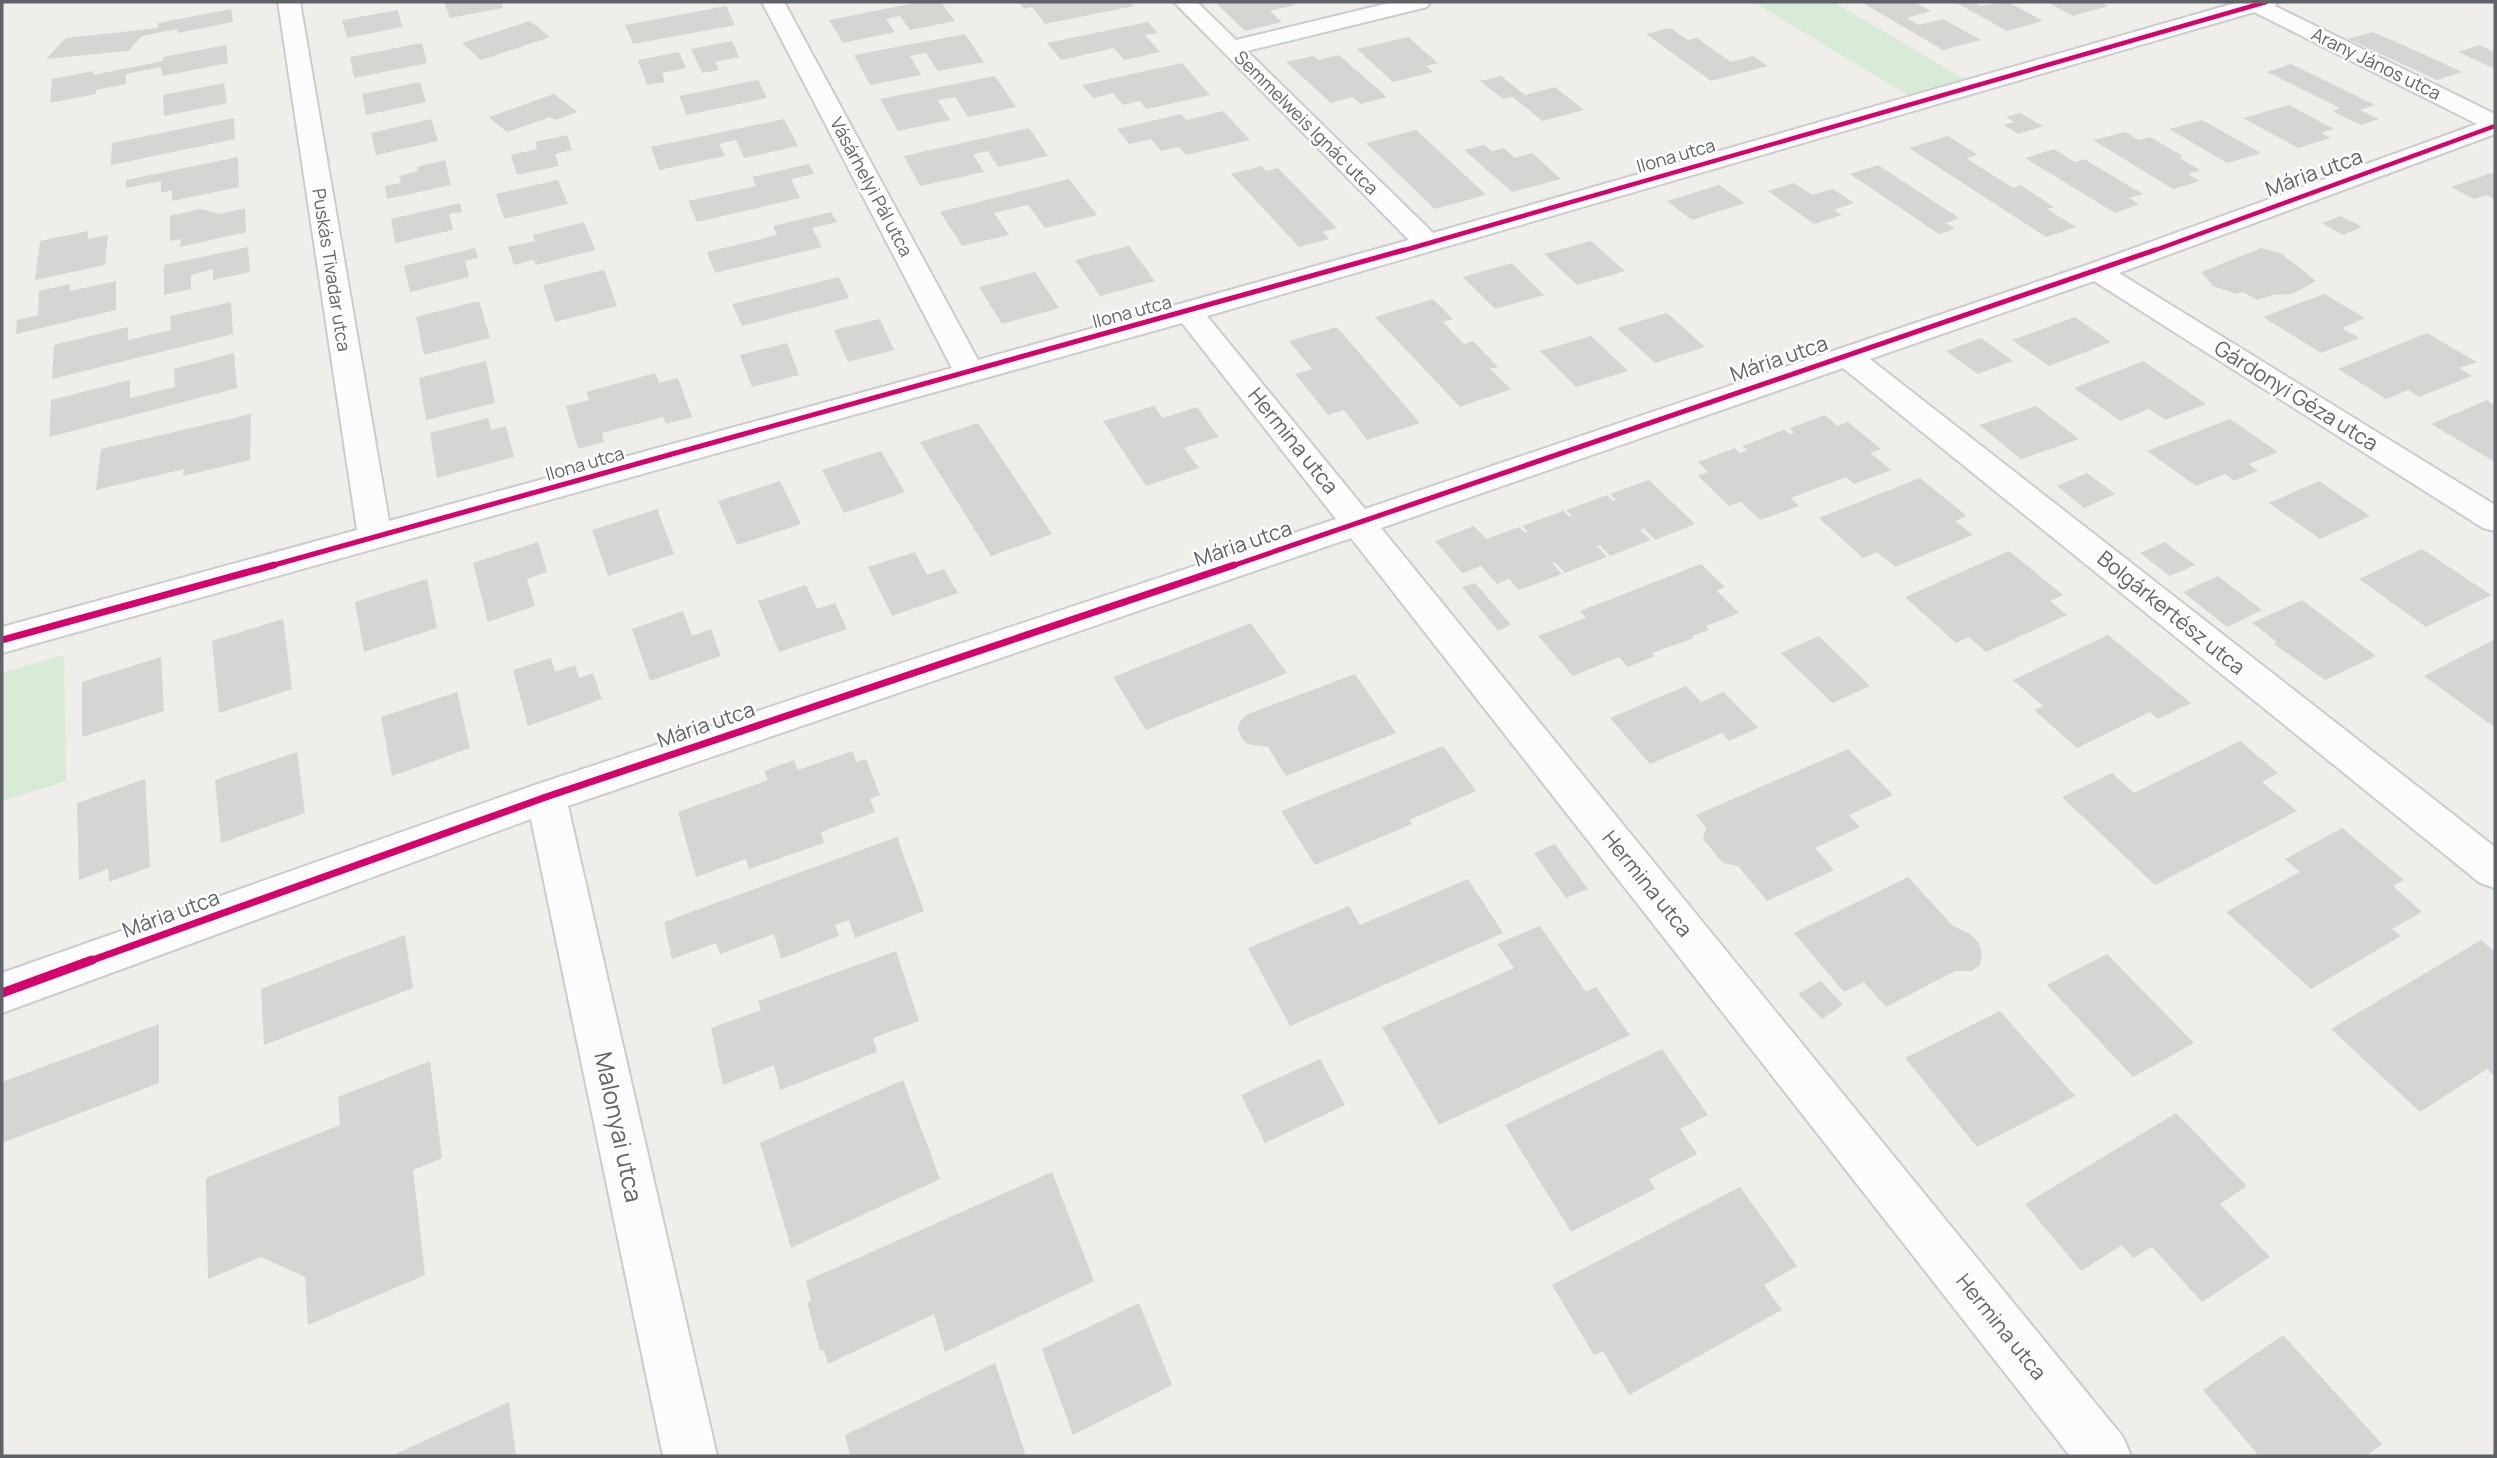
<svg xmlns="http://www.w3.org/2000/svg" width="2497" height="1458" font-family="Manrope,sans-serif">
  <style>
    .green { fill: #d8ebd6 }
    .building { fill: #d6d5d3 }
    .lines { fill: none; stroke-linecap: round; stroke-linejoin: round }
    .minor-casing { stroke: #cbcccc; stroke-width: 4 }
    .minor { fill: #fdfcfc; fill-rule: evenodd }
    .cycleway-far3-casing { stroke: #fff; stroke-width: 7 }
    .cycleway-far2-casing { stroke: #fff; stroke-width: 9 }
    .cycleway-far1-casing { stroke: #fff; stroke-width: 11 }
    .cycleway-casing { stroke: #fff; stroke-width: 13 }
    .cycleway-far3 { stroke: #d6006c; stroke-width: 4.5 }
    .cycleway-far2 { stroke: #d6006c; stroke-width: 5 }
    .cycleway-far1 { stroke: #d6006c; stroke-width: 7 }
    .cycleway { stroke: #d6006c; stroke-width: 9 }
    .labels { text-anchor: middle; stroke-width: 5; stroke-linejoin: round; paint-order: stroke }
    .far-street-label { font-size: 18px; fill: #5f6368; stroke: #fff }
    .street-label { font-size: 21px; fill: #5f6368; stroke: #fff }
    .near-street-label { font-size: 24px; fill: #5f6368; stroke: #fff }
  </style>
  <rect width="100%" height="100%" fill="#efeeea"/>
  <!-- green -->
  <path class="green" d="M1754,2h79l133,78 -58,15z
    M64,655l2,126 -64,20v-128z"/>
  <!-- building -->
  <path class="building" d="M444,2h57l2,6 -53,10z
    M920,2h21l14,19 -45,9 -10,-14 -14,3 9,13 -52,11 -14,-23z
    M1018,2h112l4,4 -89,18 -13,-17 -8,2z
    M1215,2h76l4,3 -25,6 12,11 -37,9z
    M1861,2h53l17,9 -24,7 12,7 24,-6 38,21 -38,10z
    M1955,2h18l8,4 27,-4 35,19 -36,10z
    M2047,2h53l8,4 -35,10z
    M726,6l9,19 -102,19 -8,-19z
    M231,9l2,13 -55,11 -1,-4 -35,7 -14,15 -82,8 20,-21 92,-10v-5z
    M398,10l4,17 -55,11 -5,-18z
    M530,21l20,16 -69,23 -19,-17z
    M1148,22l10,11 -13,2 15,17 -36,8 -10,-12 -53,12 -14,-17z
    M1670,28l18,12 9,-2 34,24 22,-6 15,10 -57,15 -65,-47z
    M2373,32l48,21 41,19 -25,8 -89,-41z
    M965,34l19,28 -46,9 -12,-18 -16,3 11,19 -51,10 -16,-30z
    M1408,37l30,26 -12,3 7,6 -40,10 -36,-33z
    M732,41l7,16 -24,5 4,8 -17,3 -11,-24z
    M422,43l5,20 -73,15 -4,-21z
    M226,45l2,18 -66,13 -1,-9 -35,7v10l-30,6v4l-46,9 2,-24 41,-8v4l70,-14v-4z
    M2479,45l16,7v17l-37,-17z
    M679,52l7,16 -24,5 3,9 -18,3 -9,-25z
    M1339,55l48,42 -26,7 -8,-7 -22,6 -45,-41 27,-6 6,4z
    M1182,63l28,32 -64,14 -6,-8 -17,4 -10,-12 -20,5 -11,-13z
    M2291,64l84,41 -15,5 19,9 -18,6 -29,-14 8,-3 -73,-36z
    M995,76l21,31 -48,10 -13,-20 -17,3 12,20 -52,11 -18,-32z
    M1501,76l24,19 30,-8 29,23 -42,11 -29,-24 -10,2 -23,-18z
    M758,80l9,18 -80,17 -8,-19z
    M420,82l6,20 -60,13 -4,-21z
    M224,83l3,20 -63,13 -1,-21z
    M554,94l24,18 -23,8 -5,-3 -43,15 -18,-15z
    M2289,105l45,24 -13,4 10,5 -33,10 -55,-30z
    M1223,111l27,29 -64,15 -7,-8 -18,4 -10,-12 -22,5 -12,-15 64,-15 6,6z
    M2020,113l23,13 -25,8 -14,-9 10,-3 -8,-5z
    M234,118l1,21 -124,26 1,-22z
    M431,119l7,22 -62,14 -5,-22z
    M784,119l14,27 -54,12 -8,-18 -17,4 6,12 -66,14 -8,-23z
    M2202,120l59,33 -34,10 -58,-34z
    M1029,128l19,28 -50,11 -10,-16 -15,3 11,18 -64,14 -16,-30z
    M1416,130l36,33 34,32 -51,14 -69,-66z
    M2125,132l14,8 11,-3 33,19 -4,2 21,12 -12,4 12,7 -27,8 -80,-49z
    M567,135l5,15 -17,4 4,12 -42,9 -6,-20 26,-6 -2,-7z
    M1948,136l30,19 -12,3 47,30 7,-3 34,22 -7,2 29,18 -30,10 -137,-89z
    M1484,145l8,6 12,-3 11,10 17,-5 29,26 -49,13 -48,-42z
    M2054,149l21,13 9,-3 59,35 -14,4 10,6 -24,9 -90,-55z
    M238,157l1,30 -67,14v-11l-11,3v-12l-35,7v-8z
    M445,160l6,25 -64,14 -2,-13 16,-3 -2,-7 19,-5 -1,-4z
    M809,164l5,10 -23,5 9,19 -103,24 -9,-21 68,-15 -4,-9z
    M1878,165l81,53 -13,5 9,6 -16,5 -89,-60z
    M1261,166l5,5 12,-3 59,60 -14,4 6,7 -30,8 -68,-73z
    M2495,172v28l-8,-5 -13,4 -23,-12z
    M1069,179l28,36 -52,13 -17,-23 -34,8 15,22 -47,11 -22,-34z
    M558,180l10,24 -64,15 -8,-25z
    M1794,183l18,12 21,-6 21,14 -20,7 8,5 -28,9 -46,-33z
    M1719,185l26,18 -53,17 -25,-19z
    M460,203l2,9 -13,2 4,16 -58,13 -4,-24z
    M245,208l1,24 -66,15 1,-8 -11,2v-25l30,-7 20,5z
    M831,212l6,10 -25,6 10,19 -107,26 -8,-21 70,-17 -4,-9z
    M2341,216l21,11 -19,8 -21,-12z
    M584,222l11,28 -59,15 -2,-5 -20,5 -6,-18 27,-6 -2,-6z
    M88,231v8l20,-4 -3,30 -70,15 5,-39z
    M1591,241l34,30 -48,14 -33,-31z
    M1129,246l26,35 -55,15 -25,-36z
    M248,247l2,25 -37,8v-11l-22,6v14l-27,6v-30z
    M475,248l3,10 -13,3 4,16 -59,15 -6,-26z
    M2261,248l21,6 34,27 -24,13 -20,1 -15,5 -14,-8 -6,2 -24,-8 -12,-14z
    M1512,263l32,32 -49,14 -32,-32z
    M604,270l13,36 -62,16 -12,-37z
    M1035,272l24,36 -57,16 -23,-37z
    M839,277l10,21 -107,28 -10,-22z
    M116,281v29l-100,24 1,-14 21,-5 1,-24 31,-7v7z
    M2324,294l41,24 -23,10 17,10 -38,15 -58,-36z
    M1433,299l20,20 -10,3 21,22 9,-3 25,26 -8,2 21,20 -51,18 -85,-90z
    M479,301l11,37 -66,17 -8,-38z
    M231,302l2,32 -181,45 2,-34 74,-18v13l43,-10 -1,-14z
    M1667,313l38,34 -50,16 -38,-35z
    M2075,317l36,25 -62,24 -37,-26z
    M880,319l14,31 -46,12 -14,-32z
    M1337,327l83,96 -53,17 -23,-30 -16,5 -33,-41 17,-5 -23,-28z
    M2427,333l50,29 -18,6 13,8 -53,21 -11,-7 -22,9 -48,-30z
    M1591,336l37,35 -52,16 -36,-36z
    M1981,338l32,23 -35,13 -32,-23z
    M787,343l12,32 -47,12 -12,-32z
    M234,353l3,35 -188,49 2,-37 79,-20v18l45,-11 -1,-18z
    M486,361l9,42 -69,17 -7,-42z
    M2143,361l47,32 16,11 -41,16 -16,-11 -29,12 -46,-33z
    M655,373l4,10 19,-5 14,39 -26,7 -3,-7 -61,16 2,9 -26,7 -12,-43 23,-6 -3,-8z
    M2487,400l8,5v57l-64,-38z
    M1154,406l9,12 34,-11 22,30 -35,11 15,20 -53,18 -43,-65z
    M2036,406l43,33 -58,20 -42,-34z
    M251,414l-1,46 -67,16 1,-7 -88,21 5,-41z
    M1825,415l12,11 11,-4 33,27 -11,4 21,17 -37,14 -8,-7 -55,21 8,8 -39,14 -19,-18 -12,4 -31,-30 10,-4 -10,-10 37,-14 5,5 7,-3 -5,-4 42,-16 6,4 4,-1 -4,-5z
    M488,418l3,12 15,-4 8,31 -77,21 -7,-45z
    M2230,419l48,33 -29,12 9,7 -24,10 -9,-7 -29,12 -49,-35z
    M978,423l74,111 -61,22 -71,-114z
    M881,451l24,41 -61,21 -22,-43z
    M2087,473l28,21 -31,14 -27,-22z
    M1920,478l47,38 -12,5 18,14 -78,32 -18,-15 -14,6 -44,-40z
    M1649,480l46,44 -40,16 -11,-12 -4,2 11,10 -41,16 -10,-11 -3,1 10,11 -42,16 -10,-11 -3,1 10,11 -43,16 -10,-11 -12,5 -16,-18 -19,7 -27,-32 39,-15 12,13 33,-12 6,6 3,-1 -6,-6 41,-15 7,6 2,-1 -6,-6 41,-15 6,6 3,-1 -6,-6z
    M780,481l21,43 -64,21 -19,-44z
    M2319,481l51,35 -50,23 -51,-36z
    M657,509l17,45 -66,22 -16,-46z
    M538,542l9,30 -20,7 8,27 -47,16 -15,-59z
    M2165,542l30,23 -25,11 -30,-23z
    M2422,549l69,46 -65,32 -67,-48z
    M2009,551l54,44 -13,6 17,14 -81,37 -17,-15 -13,6 -51,-46z
    M915,552l12,23 17,-6 14,24 -66,23 -24,-49z
    M1701,564l24,23 -8,4 22,22 -33,13 3,4 -17,6 2,2 -42,15 3,3 -27,11 -9,-10 -46,19 -35,-40 48,-18 -6,-7z
    M2218,576l44,34 -35,17 -44,-35z
    M427,579l10,49 -73,24 -9,-50z
    M1475,583l36,42 -13,6 -36,-44z
    M806,585l11,24 18,-6 12,26 -68,23 -21,-51z
    M2302,600l74,56 -51,24 -51,-36 3,-2 -25,-19z
    M683,611l9,25 19,-7 10,27 -71,25 -18,-52z
    M283,619l9,70 -73,24 -7,-72z
    M1251,623l36,50 -141,57 -33,-53z
    M2108,635l83,68 -33,16 -8,-7 -73,36 -43,-38 9,-4 -30,-26z
    M1819,636l51,50 -38,17 -51,-50z
    M2495,639v86l-2,1 -69,-50z
    M161,657l3,54 -82,26v-55z
    M551,658l4,14 20,-7 4,13 14,-5 9,26 -74,27 -15,-56z
    M1355,674l41,59 -110,43 -18,-29 -21,-3 -6,-7 -3,-8 2,-8 8,-7z
    M1686,686l15,16 23,-10 34,36 -29,13 -7,-8 -72,31 -40,-46z
    M457,692l13,56 -78,28 -11,-59z
    M2240,741l38,32 -16,9 35,29 -142,74 -93,-88 50,-24 22,20z
    M1443,746l33,45 -67,29 3,4 -97,41 -34,-54z
    M1848,749l45,46 -44,20 11,12 -45,21 19,22 -67,31 -29,-35 -15,-3 -20,-24 3,-11 -10,-13z
    M853,751l3,11 10,-3 14,36 -10,4 5,13 -54,20 3,11 -75,26 -3,-10 -50,18 -18,-65 90,-32 -4,-9 30,-11 4,10z
    M297,752l8,61 -84,30 -6,-63z
    M145,779l5,88 -41,15 -1,-13 -29,11 -2,-77z
    M2342,828l62,52 -11,6 29,26 -30,17 9,7 -90,53 -85,-77 74,-40 -15,-13z
    M897,837l27,74 -69,27 -6,-18 -14,5 4,11 -58,23 -7,-25 -54,20 -4,-11 -44,16 -8,-37z
    M1555,844l33,45 -22,9 -32,-45z
    M1908,877l45,49 17,8 9,9 3,11 -2,11 -8,6h-17l-69,36 -22,-25 -20,10 -50,-59z
    M1468,879l35,54 -213,93 -42,-78 101,-42 11,19z
    M1540,926l46,66 10,-5 34,48 -191,90 -57,-98 132,-59 -17,-24z
    M405,935l8,53 -149,57 -3,-56z
    M2481,940l14,12v124l-8,-7 -67,43 -89,-83z
    M896,951l23,70 -46,17 4,14 -97,38 -6,-25 -51,20 -12,-57 50,-18 -3,-9z
    M2107,954l87,89 -61,34 -86,-92z
    M1821,981l22,24 -21,14 -24,-25z
    M2000,1011l75,85 -98,51 -72,-89z
    M159,1024v59l-157,60v-61z
    M1662,1049l46,66 -28,14 17,25 -48,25 6,10 -84,43 -66,-107z
    M1320,1059l25,46 -80,38 -24,-48z
    M430,1061l12,97 -29,12 12,105 -117,50 -3,-48 -44,-20 -53,22 -2,-101 134,-53 -2,-28z
    M903,1080l37,99 -149,69 -31,-105z
    M2176,1113l71,73 -27,18 50,53 -68,45 -50,-55 -19,11 -11,-13 -41,26 -56,-67z
    M1052,1172l42,109 -149,71 -11,-38 -106,50 -4,-14 -4,1 -13,-49 4,-1 -5,-20z
    M1740,1187l57,79 -33,19 18,25 -153,85 -26,-44 -9,4 -42,-70z
    M1139,1303l33,82 -99,50 -31,-86z
    M2283,1335l99,109 -16,12h-107l-56,-66z
    M995,1363l31,93h-176l-5,-21z
    M509,1402l7,54h-125z"/>
  <g class="lines">
    <!-- minor casing -->
    <g class="minor-casing">
      <path id="minor" d="M278,2h22l89,519 563,-153 -190,-366h22l194,358 431,-120 -235,-238h23l39,38 157,-38h37l-3,5 -180,44 186,182 806,-231h38l-2,4 220,108v20l-376,139 376,232v26l-12,-3 -389,-247 -224,78 625,488v41l-15,-5 -637,-515 -462,160 742,909 8,19h-61l-719,-918 -783,268 149,650h-54l-132,-637 -529,194v-40l530,-187 804,-267 -154,-196 -1180,330v-26l355,-97zM2254,12l223,112 -390,141 -722,244 -158,-193z"/>
    </g>
    <!-- minor -->
    <use href="#minor" class="minor"/>
    <!-- cycleway-far3 casing -->
    <g class="cycleway-far3-casing">
      <path id="cycleway-far3" d="M1398,252l868,-250
        M2150,252l345,-126"/>
    </g>
    <!-- cycleway-far2 casing -->
    <g class="cycleway-far2-casing">
      <path id="cycleway-far2" d="M267,567l1137,-317
        M1229,567l926,-317"/>
    </g>
    <!-- cycleway-far1 casing -->
    <g class="cycleway-far1-casing">
      <path id="cycleway-far1" d="M2,640l272,-75
        M87,962l459,-165 688,-232"/>
    </g>
    <!-- cycleway casing -->
    <g class="cycleway-casing">
      <path id="cycleway" d="M2,993l90,-33"/>
    </g>
    <!-- cycleway-far3 -->
    <use href="#cycleway-far3" class="cycleway-far3"/>
    <!-- cycleway-far2 -->
    <use href="#cycleway-far2" class="cycleway-far2"/>
    <!-- cycleway-far1 -->
    <use href="#cycleway-far1" class="cycleway-far1"/>
    <!-- cycleway -->
    <use href="#cycleway" class="cycleway"/>
  </g>
  <g class="labels">
    <!-- far-street labels -->
    <g class="far-street-label">
      <text transform="translate(2376 64) rotate(26)" y="6">Arany János utca</text>
      <text transform="translate(1306 123) rotate(45)" y="6">Semmelweis Ignác utca</text>
      <text transform="translate(1676 156) rotate(-16)" y="6">Ilona utca</text>
      <text transform="translate(871 187) rotate(62)" y="6">Vásárhelyi Pál utca</text>
      <text transform="translate(331 270) rotate(81)" y="6">Puskás Tivadar utca</text>
      <text transform="translate(1132 312) rotate(-15)" y="6">Ilona utca</text>
      <text transform="translate(585 464) rotate(-16)" y="6">Ilona utca</text>
    </g>
    <!-- street labels -->
    <g class="street-label">
      <text transform="translate(2314 173) rotate(-20)" y="7">Mária utca</text>
      <text transform="translate(1779 359) rotate(-19)" y="7">Mária utca</text>
      <text transform="translate(2296 396) rotate(32)" y="7">Gárdonyi Géza utca</text>
      <text transform="translate(1293 441) rotate(51)" y="7">Hermina utca</text>
      <text transform="translate(1243 544) rotate(-19)" y="7">Mária utca</text>
      <text transform="translate(2171 613) rotate(39)" y="7">Bolgárkertész utca</text>
      <text transform="translate(706 725) rotate(-19)" y="7">Mária utca</text>
      <text transform="translate(1647 884) rotate(51)" y="7">Hermina utca</text>
      <text transform="translate(171 914) rotate(-20)" y="7">Mária utca</text>
      <text transform="translate(2001 1327) rotate(51)" y="7">Hermina utca</text>
    </g>
    <!-- near-street labels -->
    <g class="near-street-label">
      <text transform="translate(618 1127) rotate(78)" y="8">Malonyai utca</text>
    </g>
  </g>
  <!-- border -->
  <rect width="2497" height="1458" fill="none" stroke="#5f6368" stroke-width="7"/>
</svg>
